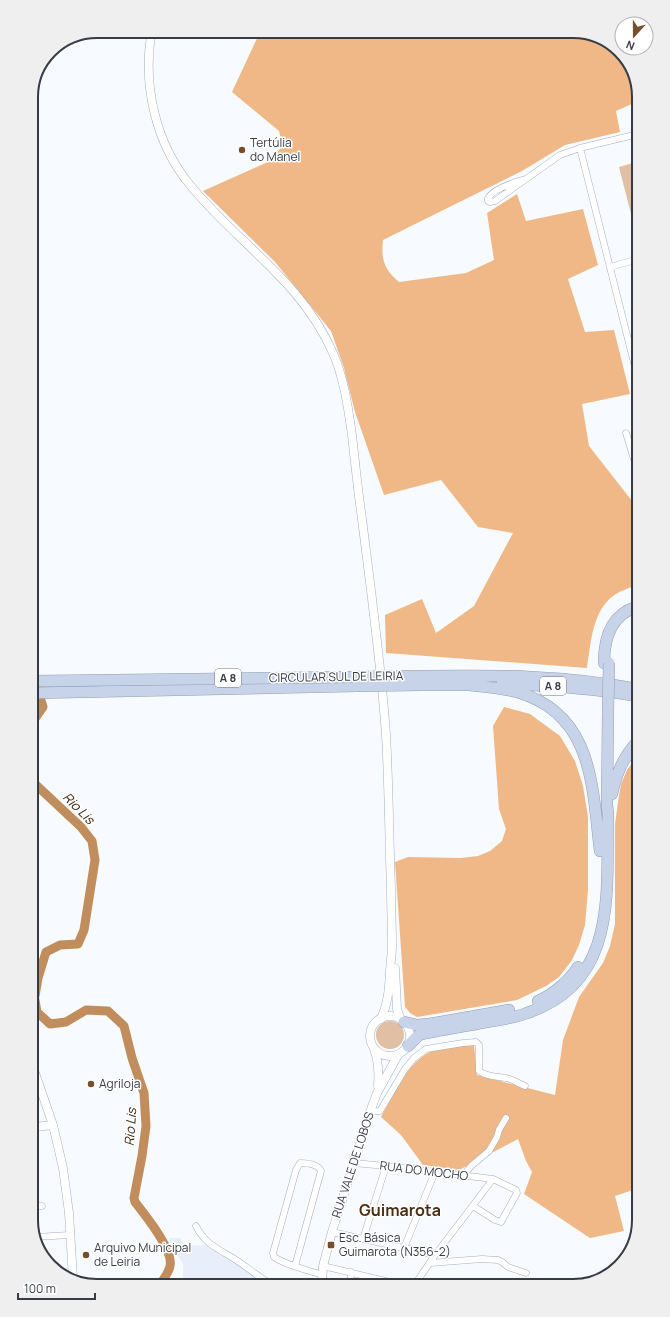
<svg xmlns="http://www.w3.org/2000/svg" width="670" height="1317" font-family="Manrope,sans-serif">
  <style>
    .built { fill: #e8eefa }
    .green { fill: #e1bfa2 }
    .forest { fill: #efb886 }
    .lines { fill: none; stroke-linecap: round; stroke-linejoin: round }
    .river { stroke: #c28d5d; stroke-width: 9 }
    .street-casing { stroke: #a3afc5; stroke-width: 7 }
    .secondary-casing { stroke: #a3afc5; stroke-width: 9 }
    .highway-casing { stroke: #949eaf; stroke-width: 12 }
    .street { stroke: #fff; stroke-width: 6 }
    .secondary { stroke: #fff; stroke-width: 8 }
    .highway { stroke: #c6d3e9; stroke-width: 11 }
    .highway-bridge-casing { stroke: #949eaf; stroke-width: 12; stroke-linecap: butt }
    .highway-bridge { stroke: #c6d3e9; stroke-width: 11 }
    .poi-dot { fill: #754f2b; stroke: #fff; stroke-width: 1.5 }
    .labels { text-anchor: middle; stroke-width: 3; stroke-linejoin: round; paint-order: stroke }
    .shield { fill: #fff; stroke: #72767c; stroke-width: 1 }
    .shield-label { font-size: 11px; font-weight: bold; fill: #363b44 }
    .poi-label { font-size: 12px; fill: #363b44; stroke: #fff; text-anchor: start }
    .street-label { font-size: 12px; fill: #363b44; stroke: #fff }
    .water-label { font-size: 13px; font-style: italic; fill: #3b240e; stroke: #fff }
    .district-label { font-size: 16px; font-weight: bold; fill: #4b2e11; stroke: #fff }
    .rim { fill: none; stroke: #363b44; stroke-width: 2 }
  </style>
  <rect width="100%" height="100%" fill="#f7fafe"/>
  <!-- built -->
  <path class="built" d="M169,1238h12v3l2,1 1,4 22,-1 20,11 41,28 -87,1 3,-4v-17l-13,-21z"/>
  <!-- green -->
  <path class="green" d="M633,163l1,4 1,51h-3l-13,-51z
    M376 1035a14 14 0 1 1 28 0a14 14 0 1 1-28 0Z"/>
  <!-- forest -->
  <path class="forest" d="M577,31l36,14 21,27v31l-18,8 4,21 -55,13 -43,26 -139,69c-2,20 1,29 16,42l67,-9 28,-13 -7,-47 30,-19 9,27 57,-12 15,56 -30,14 17,53 29,-2 16,64 -48,10 7,42 47,60v79c-6,3 -14,5 -20,9 -24,15 -25,49 -29,74l-201,-15 -1,-38 37,-16 14,34 38,-27 39,-73 -35,-6 -37,-47 -57,15 -29,-83 -11,-44 -13,-37 -56,-69 -72,-71 67,-30 10,-12 1,-10 -2,-8 -47,-39 27,-58z
    M504,707l26,7 30,22 15,25 8,25 5,31v73l-3,35 -6,20 -7,15 -13,17 -13,9 -29,14 -100,17 -7,-4 -5,-6 -10,-145 13,-5 53,1 17,-2 12,-5 12,-10 4,-12 -7,-20 -6,-83z
    M637,756l2,432 -24,8 9,35 -34,7 -66,-44 8,-22 -6,-11 -8,-22 -59,31 -36,-5 -22,-30 -20,-18c13,-23 27,-57 53,-67 12,-4 28,-4 40,-5l3,30 78,20 8,-55 16,-43 24,-34 7,-17 5,-22v-100l3,-22 3,-18 6,-14z"/>
  <g class="lines">
    <!-- river -->
    <path class="river" d="M34,720l9,-13 -6,-20
      M34,783l47,44 11,14 3,19 -11,70 -6,14 -18,1 -14,7 -8,26 -3,18
      M35,1000l2,12 13,12 16,-2 20,-12 22,1 16,15 8,32 12,35 2,33 -4,30 -8,42 1,4c10,13 39,48 35,64 -1,7 -7,13 -10,19"/>
    <!-- street casing -->
    <g class="street-casing">
      <path id="street" d="M580,148l55,219
        M526,179c-11,3 -32,9 -38,19v3l2,1 5,-1 65,-46 20,-7 54,-13
        M610,267l25,-7
        M626,433l10,33
        M370,1112l10,-1 25,-42 9,-11 12,-9 37,-6 13,-1 3,3v26c9,7 21,5 31,8 5,2 10,5 15,7
        M354,1163l32,3 107,13 23,11 1,3 -16,29 -6,-2 -22,-14
        M464,1175l7,-9 18,-15 8,-14 2,-7 7,-12
        M36,1206h6
        M196,1226c8,17 22,23 37,32 13,8 24,18 38,26
        M332,1232l103,23
        M36,1237l34,-2
        M363,1239l23,-73
        M404,1248l31,-76
        M430,1263l52,-4 16,1 4,2 6,5 18,6
        M295,1266l26,-95c-3,-7 -14,-8 -21,-8l-4,7 -23,83 1,4c13,9 34,13 49,18
        M323,1266l71,17
        M350,1283l1,-11
        M416,1283l19,-28 58,-76"/>
    </g>
    <!-- secondary casing -->
    <g class="secondary-casing">
      <path id="secondary" d="M151,35c-8,52 5,109 39,150 48,59 111,95 143,168 11,25 15,54 19,82 3,28 6,56 10,84 9,72 19,144 24,216 3,51 3,102 5,153 0,19 1,39 1,58 0,9 -2,18 -2,27 -1,16 -2,31 -9,46
        M395,968l2,41 4,11
        M370 1036a20 20 0 1 1 40 0a20 20 0 1 1-40 0Z
        M374,1049c5,13 5,24 4,37
        M35,1073l18,52 10,43 6,45 4,66
        M35,1127l18,-2
        M322,1284l1,-18 9,-34 38,-120 7,-19 21,-38"/>
    </g>
    <!-- highway casing -->
    <g class="highway-casing">
      <path id="highway" d="M604,663c0,-25 7,-48 32,-56
        M423,676c72,-1 143,-1 214,13
        M502,684c45,1 90,4 135,12
        M421,685h54
        M469,685c16,2 32,3 48,7 77,22 75,95 83,159
        M34,693l323,-7
        M612,794c4,-20 11,-37 25,-52
        M538,1001c16,-7 31,-20 40,-34
        M404,1022l13,3 12,-1 80,-14
        M408,1046l11,-11 7,-2c20,-4 40,-7 60,-11 14,-2 28,-4 41,-9 92,-31 79,-121 81,-199l-1,-9 1,-92"/>
    </g>
    <!-- street -->
    <use href="#street" class="street"/>
    <!-- secondary -->
    <use href="#secondary" class="secondary"/>
    <!-- highway -->
    <use href="#highway" class="highway"/>
    <!-- highway-bridge casing -->
    <g class="highway-bridge-casing">
      <path id="highway-bridge" d="M34,681l389,-5
        M357,686l64,-1
        M608,713l1,-50"/>
    </g>
    <!-- highway-bridge -->
    <use href="#highway-bridge" class="highway-bridge"/>
  </g>
  <!-- markers -->
  <g class="poi-dot">
    <circle cx="242" cy="150" r="4"/>
    <circle cx="91" cy="1084" r="4"/>
    <rect x="327" y="1241" width="8" height="8" rx="2"/>
    <circle cx="86" cy="1255" r="4"/>
  </g>
  <g class="labels">
    <!-- shield labels -->
    <g class="shield">
      <rect x="215" y="669" width="26" height="18" rx="3"/>
      <rect x="540" y="677" width="26" height="18" rx="3"/>
    </g>
    <g class="shield-label">
      <text x="228" y="682">A 8</text>
      <text x="553" y="690">A 8</text>
    </g>
    <!-- poi labels -->
    <g class="poi-label">
      <text x="250" y="147">Tertúlia<tspan x="250" dy="14">do Manel</tspan></text>
      <text x="99" y="1088">Agriloja</text>
      <text x="339" y="1242">Esc. Básica<tspan x="339" dy="14">Guimarota (N356-2)</tspan></text>
      <text x="94" y="1252">Arquivo Municipal<tspan x="94" dy="14">de Leiria</tspan></text>
    </g>
    <!-- street labels -->
    <g class="street-label">
      <text transform="translate(336 677) rotate(-1)" y="4">CIRCULAR SUL DE LEIRIA</text>
      <text transform="translate(353 1165) rotate(-72)" y="4">RUA VALE DE LOBOS</text>
      <text transform="translate(424 1171) rotate(7)" y="4">RUA DO MOCHO</text>
    </g>
    <!-- water labels -->
    <g class="water-label">
      <text transform="translate(79 808) rotate(45)" y="5">Rio Lis</text>
      <text transform="translate(130 1127) rotate(-86)" y="5">Rio Lis</text>
    </g>
    <!-- district labels -->
    <g class="district-label">
      <text x="400" y="1216">Guimarota</text>
    </g>
  </g>
  <!-- crop -->
  <path d="M0 0H670V1317H0ZM97 38H573A59 59 0 0 1 632 97V1220A59 59 0 0 1 573 1279H97A59 59 0 0 1 38 1220V97A59 59 0 0 1 97 38Z" fill="#efeff0" fill-rule="evenodd"/>
  <path class="rim" d="M97 38H573A59 59 0 0 1 632 97V1220A59 59 0 0 1 573 1279H97A59 59 0 0 1 38 1220V97A59 59 0 0 1 97 38Z"/>
  <!-- north arrow -->
  <g transform="translate(634 36) rotate(201)"><circle r="19" fill="#ffffff" stroke="#afb1b4"/>
  <path d="M0-3L7 15L0 10L-7 15Z" fill="#754f2b"/>
  <text y="-6" font-size="11" font-weight="bold" text-anchor="middle" fill="#363b44">N</text>
  </g>
  <!-- scale -->
  <path d="M18 1293v6h77v-6" fill="none" stroke="#363b44" stroke-width="2"/>
  <text x="24" y="1293" font-size="12" fill="#363b44" stroke="#ffffff" stroke-width="3" paint-order="stroke">100 m</text>
</svg>
